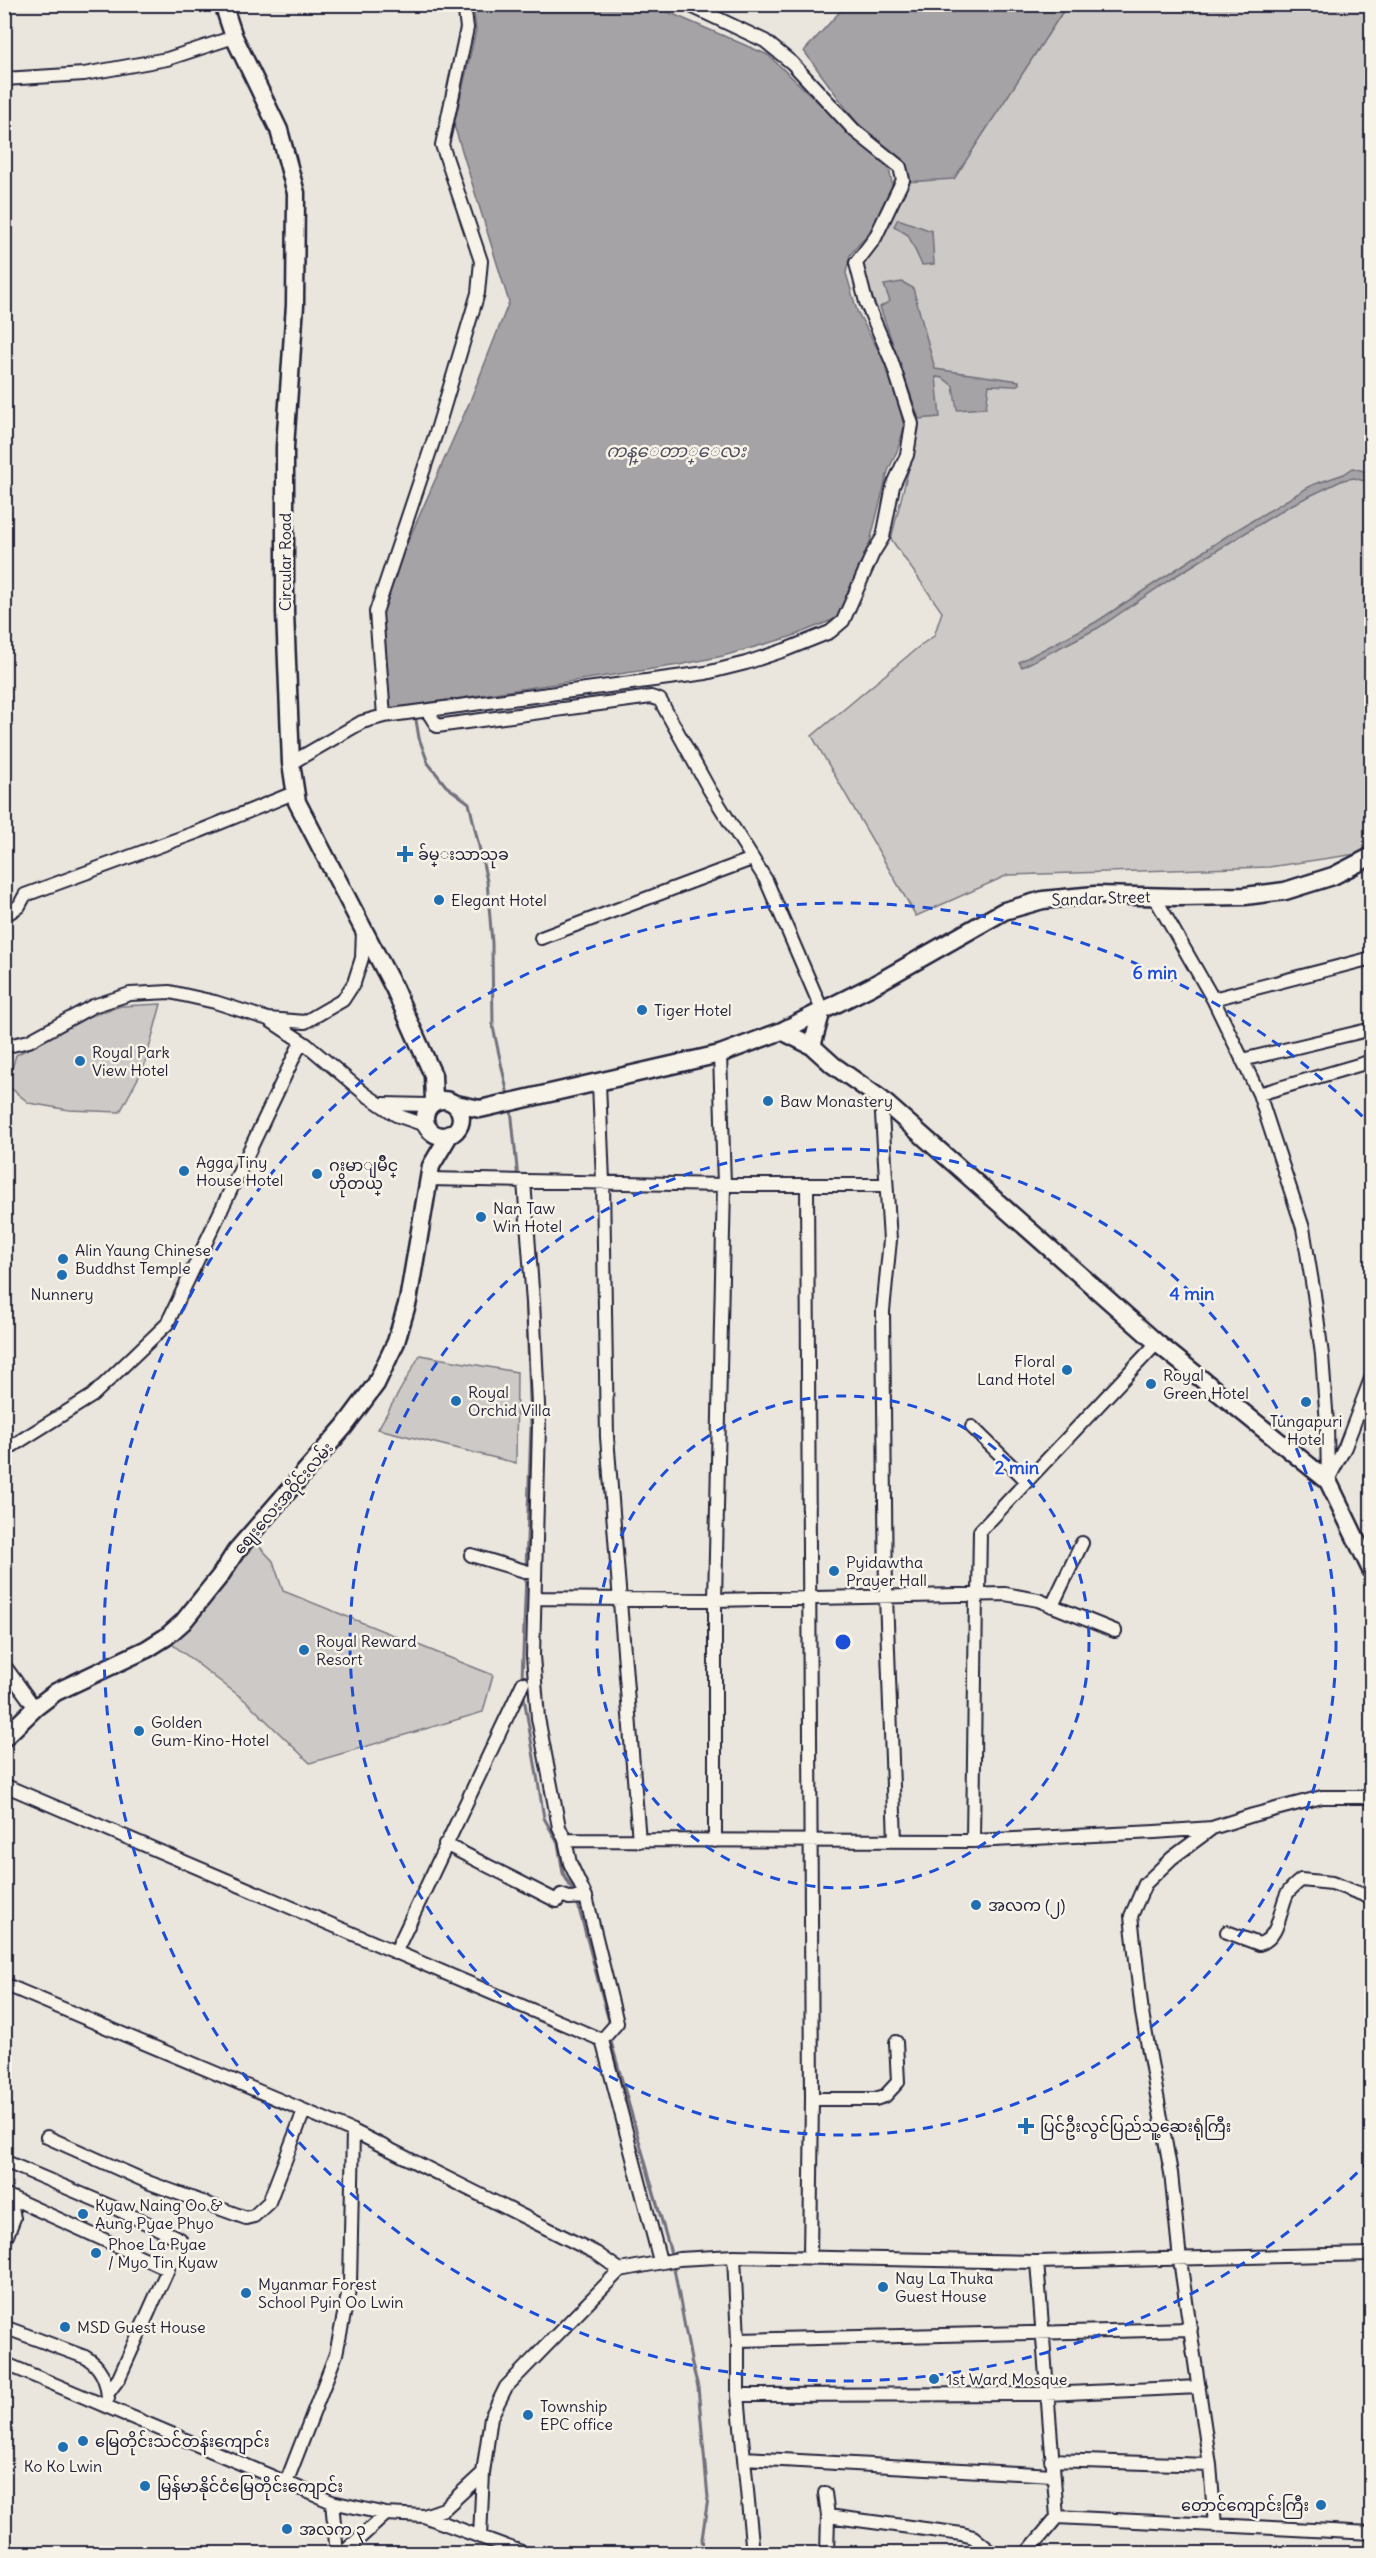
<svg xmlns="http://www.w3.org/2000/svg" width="1376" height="2558" font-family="Delius,'Noto Sans Myanmar',sans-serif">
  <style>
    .green { fill: #cdc9c6; stroke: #787680; stroke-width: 1.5 }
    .water { fill: #a6a3a6; stroke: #716f7b; stroke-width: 1.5 }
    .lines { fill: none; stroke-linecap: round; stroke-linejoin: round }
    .stream { stroke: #716f7b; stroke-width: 3 }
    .street-casing { stroke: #22223b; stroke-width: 16 }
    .secondary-casing { stroke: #22223b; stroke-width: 21 }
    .street { stroke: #f7f3e8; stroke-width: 12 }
    .secondary { stroke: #f7f3e8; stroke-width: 16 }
    .ring { fill: none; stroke: #1d4ed8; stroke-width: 3; stroke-dasharray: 10 8 }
    .poi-dot { fill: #1f6fb2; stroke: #f7f3e8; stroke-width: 2 }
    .labels { text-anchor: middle; stroke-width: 5; stroke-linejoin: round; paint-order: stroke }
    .street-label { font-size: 16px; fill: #22223b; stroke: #f7f3e8 }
    .poi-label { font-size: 16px; fill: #22223b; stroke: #f7f3e8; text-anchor: start }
    .water-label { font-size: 18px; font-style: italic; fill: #504f60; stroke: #f7f3e8 }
    .centre { fill: #1d4ed8; stroke: #f7f3e8; stroke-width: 3 }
    .ring-label { font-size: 18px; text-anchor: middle; font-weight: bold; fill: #1d4ed8; stroke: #f7f3e8; stroke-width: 5; stroke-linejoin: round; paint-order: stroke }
  </style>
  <rect width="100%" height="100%" fill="#eae6de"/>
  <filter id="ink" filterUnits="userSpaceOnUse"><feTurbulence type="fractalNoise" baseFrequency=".0167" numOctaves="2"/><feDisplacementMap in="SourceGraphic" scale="12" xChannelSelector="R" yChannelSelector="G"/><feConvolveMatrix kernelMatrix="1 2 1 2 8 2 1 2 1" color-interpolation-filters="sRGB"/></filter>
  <g filter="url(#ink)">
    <!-- green -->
    <path class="green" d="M1067,5h304v843l-8,5 -94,14 -261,8 -92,41 -104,-180 110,-92 12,-8 8,-24 -51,-73 28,-111 -58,-163 43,-83 50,-4z
      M161,1004l-17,63 -24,45 -51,-2 -40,-7 -22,-18 9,-30 72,-38 33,-11z
      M420,1355l97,17 -1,91 -138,-34z
      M255,1542l18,19 10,30 210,84 -10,37 -173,51 -63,-61 -79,-61 16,-12z"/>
    <!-- water -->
    <path class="water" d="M473,5h179l116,50 121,114 4,18 -17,37 -26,31 -4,18 11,38 25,46 16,39 6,32 -6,21 -10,22 -19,75 1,12 -24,50 -11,11 -45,18 -67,19 -44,9 -290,44 -10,-102 91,-206 39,-99 -55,-177 22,-95z
      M846,5h221l-113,174 -50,3 -2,-23 -46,-37 -52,-71z
      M898,219l34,12 2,33 -12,1 -14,-30 -14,-9z
      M902,282l11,6 22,81 84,12v3l-5,2 -25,-1 -3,23 -29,2 -4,-24 -10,-8 -7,-1 4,40 -21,2 -39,-112 10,-6 -6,-16z
      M1353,468l18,5v10l-17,-5 -11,2 -54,26 -115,71 -76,51 -76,39 -3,-5 77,-40 134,-88 82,-49 32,-11z"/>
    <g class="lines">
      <!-- stream -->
      <path class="stream" d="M415,714l4,24 9,25 18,23 23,17 18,78 5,62 1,84 15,68
        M511,1108l7,71
        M526,1290l5,137 -5,141
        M522,1679l4,-104
        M523,1691l21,127 14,25 5,30 12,22
        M577,1901l33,124
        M610,2038l62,219
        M673,2263l18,97 7,27 10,111 -6,41 2,15"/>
      <!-- street casing -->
      <g class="street-casing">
        <path id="street" d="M4,79l80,-5 83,-15 67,-22
          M428,712l9,14 214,-29 9,3 49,89 57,91 56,130
          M384,716l-8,-104 61,-182 41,-137 3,-32 -39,-116 25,-117 -3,-24
          M291,763l71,-41 22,-6 322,-43 40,-10 39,-13 45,-18 13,-11 30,-68 10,-16 10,-51 14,-31 5,-31 -20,-62 -26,-60 -10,-39 19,-25 22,-46 6,-12 -3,-13 -45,-36 -63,-68 -27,-22 -78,-37
          M1154,896l59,103 46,95 44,134 11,66 8,61 5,69 1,57
          M4,916l15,-10 6,-11 175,-64 96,-39
          M541,938l211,-79
          M1213,999l159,-41
          M268,1019l37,3 38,-22 11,-17 8,-25 1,-28
          M4,1047l25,-6 64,-35 37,-12 40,-2 45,10 53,17 39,26 58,49 31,21 29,10
          M1242,1060l130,-31
          M599,1083l4,99 4,255 32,404
          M1259,1094l113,-33
          M881,1099l9,141 -7,71 3,285 9,245
          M383,1104l46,1
          M428,1179l296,6h162
          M524,1181l9,121 6,123 -6,231 5,62 21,109 6,13 5,23 16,34 31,126 -15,17 58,221
          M807,1185l5,914 -2,158
          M972,1427l55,54
          M4,1451l88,-55 75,-72 134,-282
          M1328,1480l17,-33 27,-71
          M471,1555l64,19
          M979,1594l1,-63 177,-188
          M535,1598l180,2 290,-6 33,6 77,31
          M1052,1606l30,-63
          M4,1665l31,43
          M4,1785l598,255
          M1211,1829l-39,29 -27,26 -14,32 11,97 29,160 9,87 30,205 5,61
          M565,1840l408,1 182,-9 57,-4 41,-13 69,-18h50
          M715,1841v-241l9,-415 -4,-131
          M973,1841l3,-246
          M445,1844l112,57 4,-6 8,3 17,-1
          M1227,1932l32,12c21,-6 20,-34 28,-50 3,-5 9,-10 14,-14l31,3 40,15
          M395,1953l128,-270
          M4,1984l349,147 243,122 24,17
          M812,2099h63l10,-3 13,-14 -2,-40
          M47,2137l103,46 96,35 8,-2 15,-14 35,-91
          M4,2161l113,48 63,30
          M4,2243l10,-25 -4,-21 158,72 -49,109 -11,15
          M734,2256l4,84v55l15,159
          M4,2327l81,30c15,8 22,24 23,41
          M738,2340l453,-11
          M4,2363l328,139 54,12 38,2 103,38
          M738,2395l308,-1 153,-7
          M744,2458l309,17
          M1051,2460l159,5
          M286,2483l50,-129 14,-69 3,-154
          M825,2493l3,23 -1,38
          M332,2502l5,52
          M424,2516l20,-7 39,-36 8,-56 15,-30 114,-117 59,-11 55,-3 303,6 335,-8
          M828,2516l134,18 11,3 21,17
          M1057,2517l315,16
          M480,2537l3,-64
          M342,2554l44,-40
          M1026,2554l31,-37 -20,-255"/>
      </g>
      <!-- secondary casing -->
      <g class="secondary-casing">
        <path id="secondary" d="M223,4l11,33 45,93 17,63 -1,112 -10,142v165l6,151 6,39 97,186 39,87 1,26
          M782,1031l30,15 21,19 48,34 276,244 171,138 44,91
          M812,1046l10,-36
          M425 1118a18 18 0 1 1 36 0a18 18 0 1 1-36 0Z
          M456,1104l24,5 240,-55 62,-23 90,-45 132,-75 39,-11 52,-5 85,2 65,-1 40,-5 48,-15 39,-20
          M4,1738l31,-30 21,-16 91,-43 19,-12 17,-15 37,-46 16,-25 108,-124 32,-43 20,-42 12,-41 23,-135 19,-32"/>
      </g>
      <!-- street -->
      <use href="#street" class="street"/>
      <!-- secondary -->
      <use href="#secondary" class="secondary"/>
    </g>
  </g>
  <!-- distance rings -->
  <g class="ring">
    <circle cx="843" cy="1642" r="246"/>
    <circle cx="843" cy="1642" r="493"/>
    <path d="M1370 2160A739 739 0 1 1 1370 1124"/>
  </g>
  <!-- markers -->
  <g class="poi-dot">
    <path d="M402 845h6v6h6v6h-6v6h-6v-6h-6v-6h6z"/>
    <circle cx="439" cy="900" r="6"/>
    <circle cx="642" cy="1010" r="6"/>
    <circle cx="80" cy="1061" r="6"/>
    <circle cx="768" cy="1101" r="6"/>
    <circle cx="184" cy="1171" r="6"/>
    <circle cx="317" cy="1174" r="6"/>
    <circle cx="481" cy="1217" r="6"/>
    <circle cx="63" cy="1259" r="6"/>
    <circle cx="62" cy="1275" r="6"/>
    <circle cx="1067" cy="1370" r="6"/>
    <circle cx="1151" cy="1384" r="6"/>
    <circle cx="456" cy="1401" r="6"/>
    <circle cx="1306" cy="1402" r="6"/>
    <circle cx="834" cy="1571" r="6"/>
    <circle cx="304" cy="1650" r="6"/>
    <circle cx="139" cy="1731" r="6"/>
    <circle cx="976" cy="1905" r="6"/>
    <path d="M1023 2117h6v6h6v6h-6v6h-6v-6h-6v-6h6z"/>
    <circle cx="83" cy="2214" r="6"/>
    <circle cx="96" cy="2253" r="6"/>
    <circle cx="883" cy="2287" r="6"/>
    <circle cx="246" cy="2293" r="6"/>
    <circle cx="65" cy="2327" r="6"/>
    <circle cx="934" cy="2379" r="6"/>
    <circle cx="528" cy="2415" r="6"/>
    <circle cx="83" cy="2441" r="6"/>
    <circle cx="63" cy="2447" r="6"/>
    <circle cx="145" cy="2486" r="6"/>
    <circle cx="1321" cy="2505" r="6"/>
    <circle cx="287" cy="2529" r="6"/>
  </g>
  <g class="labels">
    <!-- street labels -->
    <g class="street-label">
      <text transform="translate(285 562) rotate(-90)" y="6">Circular Road</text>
      <text transform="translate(1101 898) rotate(-2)" y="6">Sandar Street</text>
      <text transform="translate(283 1498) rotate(-49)" y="6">စျေးလေးအဝိုင်းလမ်း</text>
    </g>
    <!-- poi labels -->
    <g class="poi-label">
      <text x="418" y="860">ခ်မ္းသာသုခ</text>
      <text x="451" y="906">Elegant Hotel</text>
      <text x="654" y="1016">Tiger Hotel</text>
      <text x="92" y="1058">Royal Park<tspan x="92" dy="18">View Hotel</tspan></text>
      <text x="780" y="1107">Baw Monastery</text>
      <text x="196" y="1168">Agga Tiny<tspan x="196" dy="18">House Hotel</tspan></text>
      <text x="329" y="1171">ဂႏမာျမိဳင္<tspan x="329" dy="18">ဟိုတယ္</tspan></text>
      <text x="493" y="1214">Nan Taw<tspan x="493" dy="18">Win Hotel</tspan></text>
      <text x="75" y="1256">Alin Yaung Chinese<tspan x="75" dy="18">Buddhst Temple</tspan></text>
      <text x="62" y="1300" text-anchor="middle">Nunnery</text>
      <text x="1055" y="1367" text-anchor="end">Floral<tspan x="1055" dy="18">Land Hotel</tspan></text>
      <text x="1163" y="1381">Royal<tspan x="1163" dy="18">Green Hotel</tspan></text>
      <text x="468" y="1398">Royal<tspan x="468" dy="18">Orchid Villa</tspan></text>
      <text x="1306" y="1427" text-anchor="middle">Tungapuri<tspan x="1306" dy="18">Hotel</tspan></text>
      <text x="846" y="1568">Pyidawtha<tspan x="846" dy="18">Prayer Hall</tspan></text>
      <text x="316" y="1647">Royal Reward<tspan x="316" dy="18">Resort</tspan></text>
      <text x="151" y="1728">Golden<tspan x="151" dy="18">Gum-Kino-Hotel</tspan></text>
      <text x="988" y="1911">အလက (၂)</text>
      <text x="1040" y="2132">ပြင်ဦးလွင်ပြည်သူ့ဆေးရုံကြီး</text>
      <text x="95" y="2211">Kyaw Naing Oo &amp;<tspan x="95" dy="18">Aung Pyae Phyo</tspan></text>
      <text x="108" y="2250">Phoe La Pyae<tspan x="108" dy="18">/ Myo Tin Kyaw</tspan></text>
      <text x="895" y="2284">Nay La Thuka<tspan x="895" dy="18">Guest House</tspan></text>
      <text x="258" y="2290">Myanmar Forest<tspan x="258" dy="18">School Pyin Oo Lwin</tspan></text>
      <text x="77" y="2333">MSD Guest House</text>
      <text x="946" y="2385">1st Ward Mosque</text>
      <text x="540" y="2412">Township<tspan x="540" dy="18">EPC office</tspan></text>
      <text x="95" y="2447">မြေတိုင်းသင်တန်းကျောင်း</text>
      <text x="63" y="2472" text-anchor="middle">Ko Ko Lwin</text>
      <text x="157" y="2492">မြန်မာနိုင်ငံမြေတိုင်းကျောင်း</text>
      <text x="1309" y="2511" text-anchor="end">တောင်ကျောင်းကြီး</text>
      <text x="299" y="2535">အလက ၃</text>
    </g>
    <!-- water labels -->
    <g class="water-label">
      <text x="676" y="457">ကန္ေတာ္ေလး</text>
    </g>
  </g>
  <circle cx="843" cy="1642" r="9" class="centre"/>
  <g class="ring-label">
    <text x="1155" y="979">6 min</text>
    <text x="1192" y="1300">4 min</text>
    <text x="1017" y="1474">2 min</text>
  </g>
  <!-- margin -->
  <rect width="1376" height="2558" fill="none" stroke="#f7f3e8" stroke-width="24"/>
  <rect x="12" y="12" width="1352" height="2534" fill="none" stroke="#22223b" stroke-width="2" filter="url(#ink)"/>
</svg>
